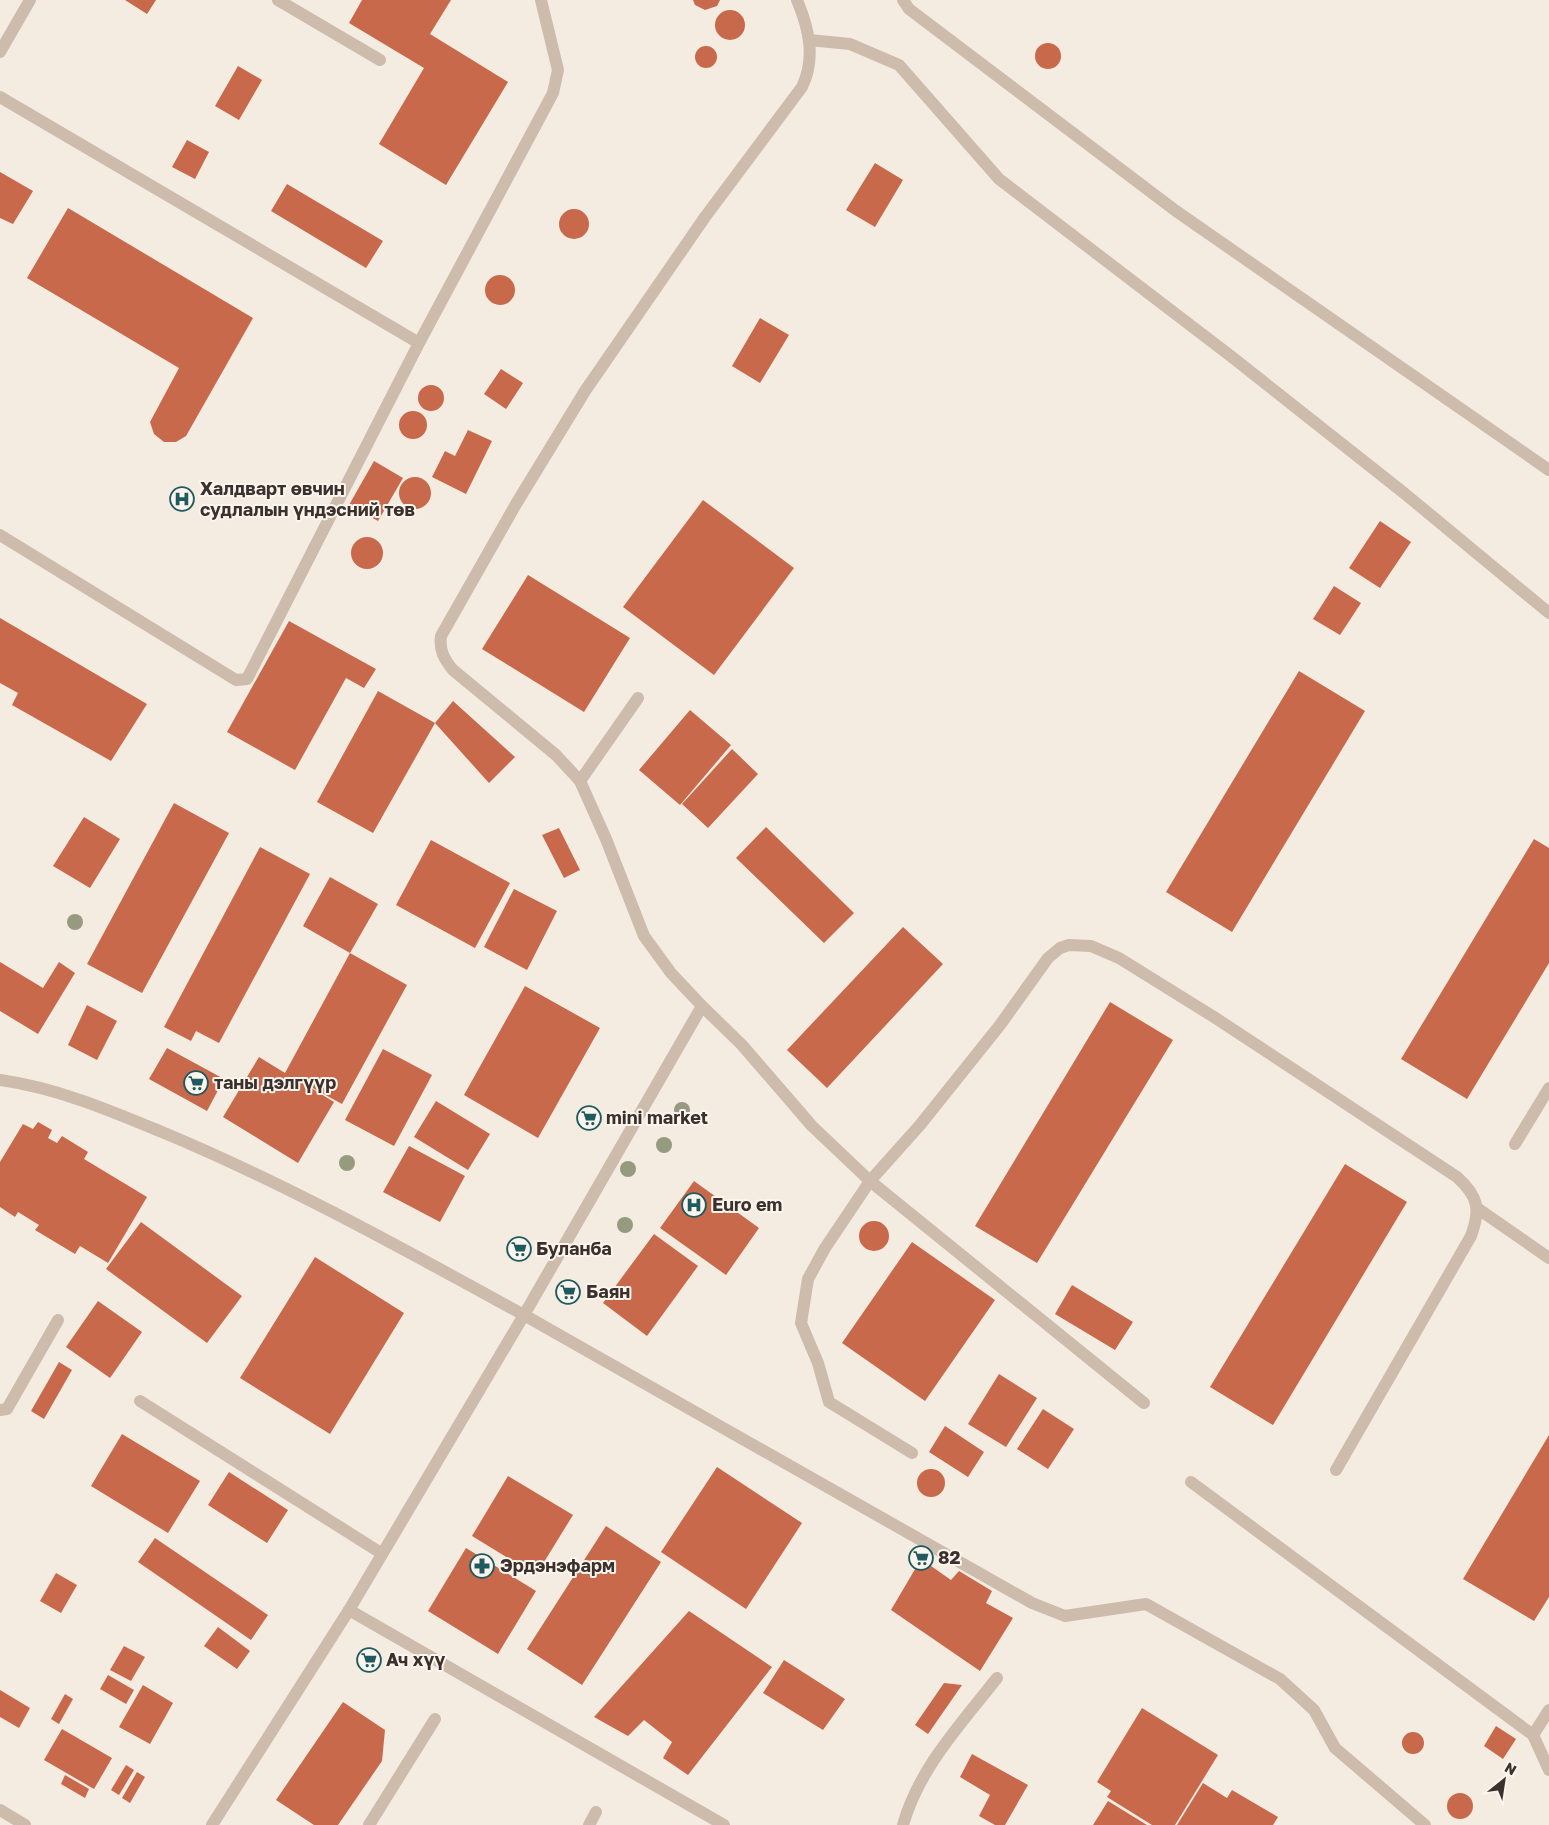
<svg xmlns="http://www.w3.org/2000/svg" width="1549" height="1825" font-family="'Golos Text',sans-serif">
  <style>
    .building { fill: #c8694b }
    .lines { fill: none; stroke-linecap: round; stroke-linejoin: round }
    .service { stroke: #cdbbac; stroke-width: 12 }
    .minor { stroke: #cdbbac; stroke-width: 12 }
    .tertiary { stroke: #cdbbac; stroke-width: 12 }
    .tree { fill: #969b7f }
    .labels { text-anchor: middle; stroke-width: 4; stroke-linejoin: round; paint-order: stroke }
    .poi-label { font-size: 18px; font-weight: bold; fill: #3b302b; stroke: #fbf5ee; text-anchor: start }
  </style>
  <rect width="100%" height="100%" fill="#f4ebe1"/>
  <!-- building -->
  <path class="building" d="M125,0h31l-9,14z
    M362,0h89l-21,34 78,48 -62,103 -67,-41 45,-76 -75,-45z
    M693,0h27l-3,6 -12,4 -10,-5z
    M715 25a15 15 0 1 1 30 0a15 15 0 1 1-30 0Z
    M1035 56a13 13 0 1 1 26 0a13 13 0 1 1-26 0Z
    M695 57a11 11 0 1 1 22 0a11 11 0 1 1-22 0Z
    M238,66l24,14 -23,40 -24,-14z
    M187,140l22,12 -14,27 -23,-12z
    M875,163l28,17 -28,47 -29,-17z
    M0,172l33,19 -20,33 -13,-6z
    M287,184l96,57 -17,27 -95,-57z
    M68,208l185,110 -67,118 -10,6h-12l-10,-8 -4,-12 29,-54 -152,-90z
    M559 224a15 15 0 1 1 30 0a15 15 0 1 1-30 0Z
    M485 290a15 15 0 1 1 30 0a15 15 0 1 1-30 0Z
    M760,318l29,17 -29,48 -28,-17z
    M501,369l22,14 -17,26 -22,-15z
    M418 398a13 13 0 1 1 26 0a13 13 0 1 1-26 0Z
    M399 425a14 14 0 1 1 28 0a14 14 0 1 1-28 0Z
    M468,430l24,11 -26,53 -34,-17 13,-26 10,5z
    M374,461l29,17 -25,43 -29,-16z
    M399 493a16 16 0 1 1 32 0a16 16 0 1 1-32 0Z
    M703,500l91,68 -80,107 -91,-68z
    M1380,521l31,21 -31,46 -31,-20z
    M351 553a16 16 0 1 1 32 0a16 16 0 1 1-32 0Z
    M528,575l102,63 -46,74 -102,-63z
    M1334,586l27,17 -21,32 -27,-16z
    M0,618l147,86 -36,57 -99,-56 6,-12 -18,-10z
    M289,621l87,48 -12,19 -18,-10 -51,92 -68,-38z
    M1299,671l66,40 -133,221 -66,-40z
    M378,691l57,32 -62,110 -56,-31z
    M453,701l62,56 -26,26 -54,-60z
    M690,710l41,35 -51,60 -41,-35z
    M732,749l26,25 -50,54 -26,-24z
    M174,803l55,30 -87,160 -55,-29z
    M84,817l36,22 -30,49 -37,-22z
    M766,827l88,86 -30,30 -88,-85z
    M559,828l21,42 -16,8 -22,-43z
    M1534,839l15,9v115l-82,136 -66,-40z
    M431,840l79,43 -35,65 -79,-43z
    M260,847l50,27 -91,169 -23,-12 -5,10 -27,-14z
    M330,877l48,27 -28,49 -47,-27z
    M514,889l43,22 -30,59 -43,-23z
    M903,927l40,37 -116,124 -40,-38z
    M350,953l57,32 -65,119 -44,-24 36,22 -36,61 -75,-46 36,-60 26,16z
    M0,962l43,26 16,-26 16,11 -37,61 -38,-23z
    M525,986l75,42 -62,110 -74,-43z
    M1110,1002l63,38 -136,223 -62,-37z
    M87,1005l30,16 -20,39 -29,-15z
    M167,1048l57,31 -17,32 -58,-32z
    M383,1049l49,26 -38,71 -49,-26z
    M436,1101l54,33 -22,36 -54,-33z
    M38,1122l14,8 -4,8 9,5 5,-7 26,16 -4,7 63,38 -39,66 -28,-17 -5,8 -40,-24 4,-5 -21,-13 -3,5 -15,-10v-45l23,-38 10,5z
    M409,1146l56,30 -25,46 -57,-30z
    M1345,1164l62,38 -134,223 -63,-38z
    M694,1181l65,47 -33,47 -66,-47z
    M859 1236a15 15 0 1 1 30 0a15 15 0 1 1-30 0Z
    M141,1222l101,74 -35,47 -101,-74z
    M654,1234l44,32 -51,70 -44,-33z
    M912,1242l83,58 -70,101 -83,-58z
    M315,1257l89,56 -74,121 -90,-56z
    M1072,1285l61,37 -18,28 -60,-36z
    M98,1301l44,31 -32,46 -44,-31z
    M59,1362l13,8 -28,49 -13,-8z
    M999,1374l38,24 -31,49 -38,-23z
    M1043,1409l31,20 -26,40 -31,-20z
    M945,1426l39,26 -16,25 -39,-25z
    M122,1434l78,47 -32,52 -77,-47z
    M1549,1435v162l-15,24 -71,-42z
    M717,1467l85,56 -56,86 -85,-57z
    M917 1483a14 14 0 1 1 28 0a14 14 0 1 1-28 0Z
    M229,1472l59,38 -21,33 -59,-38z
    M508,1476l65,39 -37,60 -64,-39z
    M606,1526l55,36 -79,123 -55,-36z
    M155,1538l113,77 -17,25 -113,-78z
    M466,1548l70,43 -38,63 -70,-43z
    M921,1559l30,21 8,-9 33,20 -6,12 27,15 -33,53 -89,-61z
    M56,1573l21,12 -16,28 -21,-12z
    M689,1611l83,56 -84,108 -25,-17 9,-16 -28,-22 -16,16 -34,-19z
    M218,1627l32,24 -13,18 -33,-23z
    M124,1646l21,11 -14,24 -21,-11z
    M784,1660l61,39 -22,31 -60,-37z
    M108,1675l26,15 -8,14 -26,-15z
    M944,1683l18,2 -34,49 -13,-9z
    M143,1685l30,18 -23,41 -31,-17z
    M0,1690l30,18 -11,20 -19,-11z
    M65,1694l8,5 -14,25 -8,-5z
    M343,1702l42,28 -3,31 -44,64h-24l-38,-25z
    M1142,1708l76,47 -43,70h-23l-45,-28 4,-6 -14,-9z
    M1496,1726l20,13 -13,20 -19,-13z
    M62,1729l50,29 -18,31 -50,-29z
    M1402 1743a11 11 0 1 1 22 0a11 11 0 1 1-22 0Z
    M972,1754l56,31 -23,40h-10l-16,-9 11,-21 -30,-18z
    M126,1765l8,5 -15,25 -8,-5z
    M137,1772l8,5 -15,26 -8,-5z
    M65,1775l24,14 -4,9 -24,-14z
    M1203,1783l24,15 5,-8 46,27 -5,8h-96z
    M1447 1806a13 13 0 1 1 26 0a13 13 0 1 1-26 0Z
    M1108,1801l39,24h-54z"/>
  <g class="lines">
    <!-- service -->
    <path class="service" d="M278,0l102,60
      M903,0l6,9 267,202 373,259
      M0,52l30,-52
      M0,97l419,246
      M0,535l236,145 11,-1 172,-336 134,-250 5,-23 -17,-70
      M580,781l58,-83
      M1515,1144l34,-56
      M1477,1208l72,50
      M140,1401l241,152
      M0,1410l7,-1 51,-89
      M1533,1735l16,-25
      M0,1810l25,15
      M369,1825l66,-106
      M589,1825l7,-13
      M903,1825c16,-57 58,-101 94,-147"/>
    <!-- minor -->
    <path class="minor" d="M797,0c12,29 19,58 5,87l-97,130 -120,174 -69,113 -75,132c-2,14 3,23 12,34l103,85 24,26 26,58 38,97 27,37 31,33 -178,309 508,288 33,13 81,-12 134,75 34,31 21,38 90,77
      M809,40l41,4 49,21 100,114 233,178 172,136 145,120
      M702,1006l40,39 70,81 58,55 274,222
      M912,1453l-83,-51 -11,-39 -17,-40 7,-44 17,-31 45,-67 50,-56 80,-100 48,-67 12,-10 9,-3 22,1 28,12 95,59 243,160c21,19 24,32 14,59l-135,234
      M1191,1482l342,253 16,35
      M349,1610l375,215"/>
    <!-- tertiary -->
    <path class="tertiary" d="M0,1080c57,8 109,30 162,52 125,52 243,118 362,183l-175,295 -137,215"/>
  </g>
  <!-- trees -->
  <g class="tree">
    <circle cx="75" cy="922" r="8"/>
    <circle cx="682" cy="1110" r="8"/>
    <circle cx="664" cy="1145" r="8"/>
    <circle cx="347" cy="1163" r="8"/>
    <circle cx="628" cy="1169" r="8"/>
    <circle cx="625" cy="1225" r="8"/>
  </g>
  <!-- icons -->
  <defs>
    <g id="hospital-ring" transform="scale(1.25)"><circle r="9.5" fill="#fbf5ee" stroke="#1f5a5e" stroke-width="1.5"/><path d="M-5-5h3v3.5h4V-5h3V5h-3V1.5h-4V5h-3Z" fill="#1f5a5e"/></g>
    <g id="supermarket-ring" transform="scale(1.25)"><circle r="9.5" fill="#fbf5ee" stroke="#1f5a5e" stroke-width="1.5"/><path d="M-6-5.5h2.5l.6 2H6L4.5 2H-2.5L-4.4-4H-6ZM-1.5 3.2a1.3 1.3 0 1 0 .1 0ZM3 3.2a1.3 1.3 0 1 0 .1 0Z" fill="#1f5a5e"/></g>
    <g id="pharmacy-ring" transform="scale(1.25)"><circle r="9.5" fill="#fbf5ee" stroke="#1f5a5e" stroke-width="1.5"/><path d="M-2-6h4v4h4v4h-4v4h-4v-4h-4v-4h4Z" fill="#1f5a5e"/></g>
  </defs>
  <g fill-rule="evenodd">
    <use href="#hospital-ring" x="182" y="499"/>
    <use href="#supermarket-ring" x="196" y="1083"/>
    <use href="#supermarket-ring" x="589" y="1118"/>
    <use href="#hospital-ring" x="694" y="1205"/>
    <use href="#supermarket-ring" x="519" y="1249"/>
    <use href="#supermarket-ring" x="568" y="1292"/>
    <use href="#supermarket-ring" x="921" y="1558"/>
    <use href="#pharmacy-ring" x="482" y="1566"/>
    <use href="#supermarket-ring" x="369" y="1660"/>
  </g>
  <g class="labels">
    <!-- poi labels -->
    <g class="poi-label">
      <text x="200" y="495">Халдварт өвчин<tspan x="200" dy="21">судлалын үндэсний төв</tspan></text>
      <text x="214" y="1089">таны дэлгүүр</text>
      <text x="606" y="1124">mini market</text>
      <text x="712" y="1211">Euro em</text>
      <text x="536" y="1255">Буланба</text>
      <text x="586" y="1298">Баян</text>
      <text x="938" y="1564">82</text>
      <text x="500" y="1572">Эрдэнэфарм</text>
      <text x="386" y="1666">Ач хүү</text>
    </g>
  </g>
  <!-- north arrow -->
  <g transform="translate(1504 1780) rotate(30)" stroke="#fbf5ee" stroke-width="4" paint-order="stroke">
  <path d="M0-4L9 19L0 12L-9 19Z" fill="#3b302b"/>
  <text y="-8" font-size="14" font-weight="bold" text-anchor="middle" fill="#3b302b">N</text>
  </g>
</svg>
